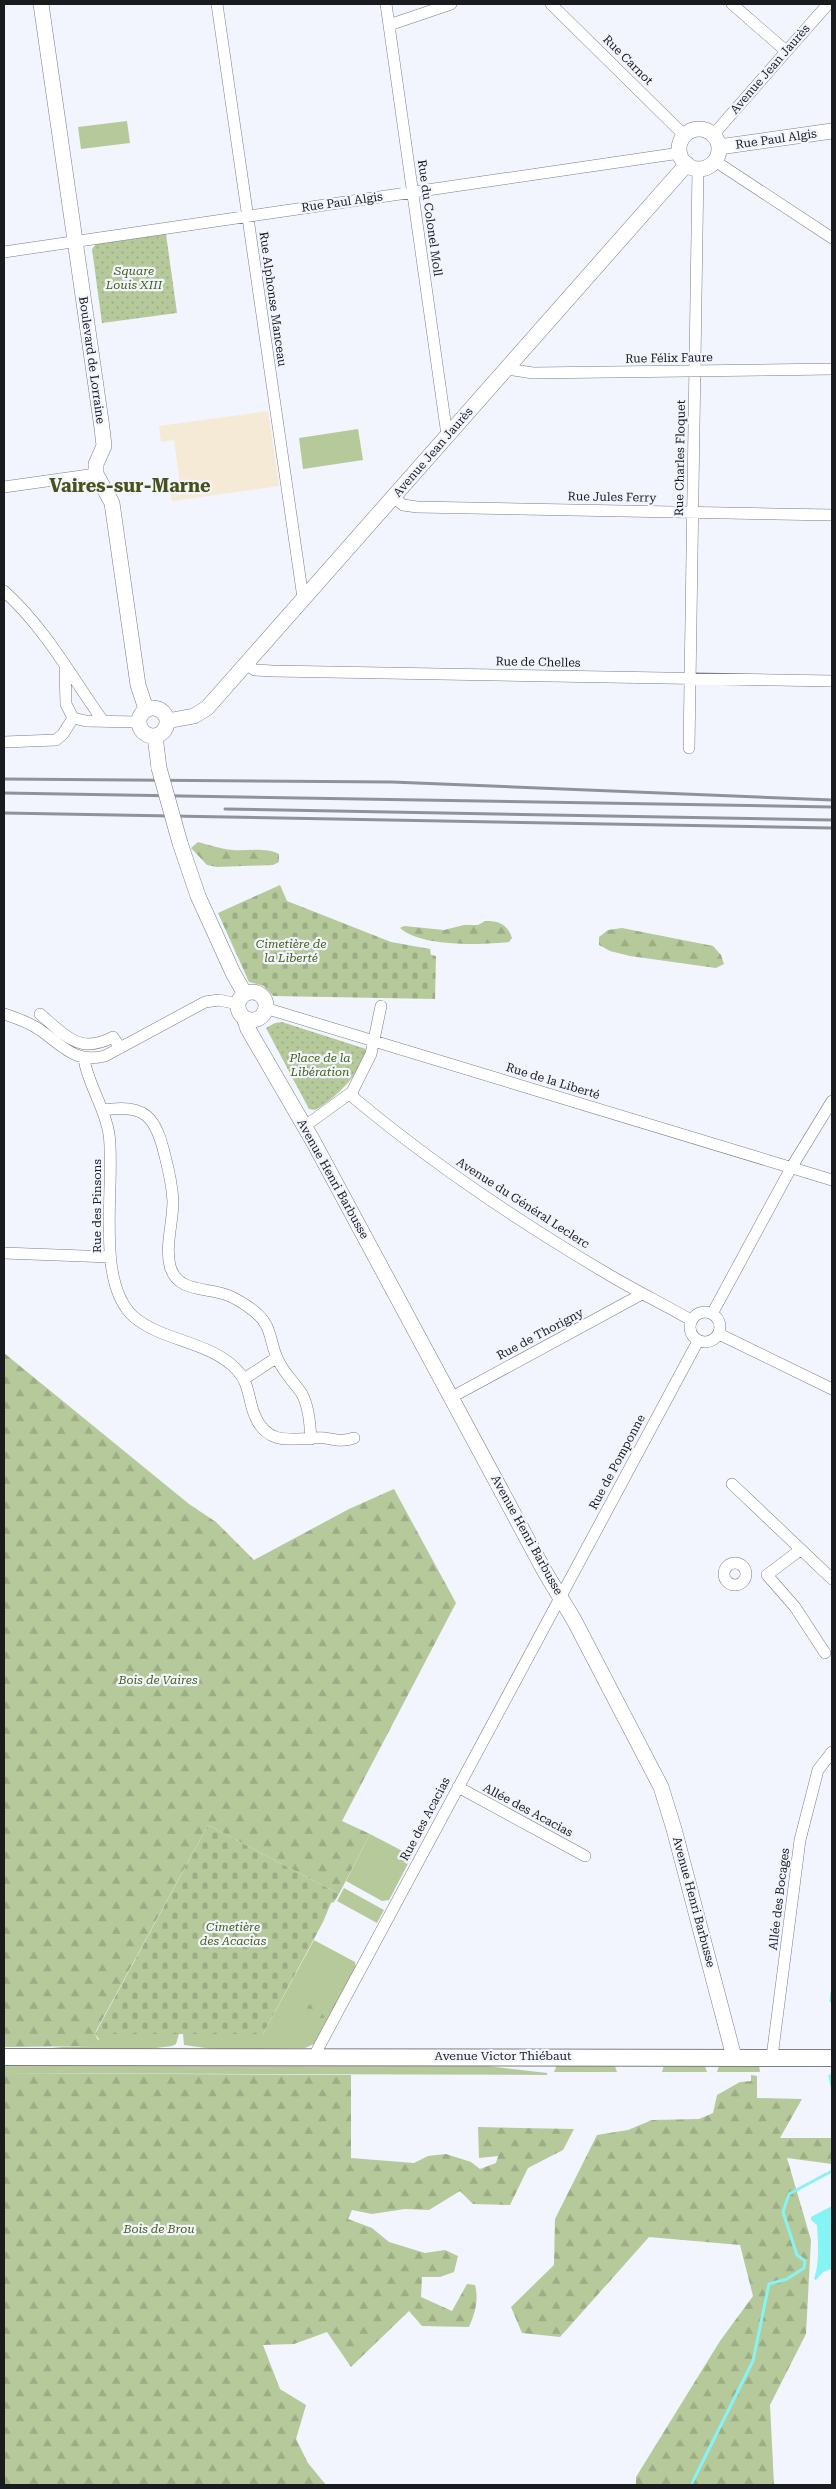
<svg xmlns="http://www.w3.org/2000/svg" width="836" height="2489" font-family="'Roboto Serif',serif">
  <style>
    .education { fill: #f5ead5 }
    .grass { fill: #b6c99b }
    .forest { fill: url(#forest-firs) }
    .cemetery { fill: url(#cemetery-stones) }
    .park { fill: url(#park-dots) }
    .water { fill: #86f3f4 }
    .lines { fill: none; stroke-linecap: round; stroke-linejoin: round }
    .stream { stroke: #86f3f4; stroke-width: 3 }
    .street-casing { stroke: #7b7e87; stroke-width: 12 }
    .secondary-casing { stroke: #7b7e87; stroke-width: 16 }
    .primary-casing { stroke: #7b7e87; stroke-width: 18 }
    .street { stroke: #fff; stroke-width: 11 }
    .secondary { stroke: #fff; stroke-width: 15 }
    .primary { stroke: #fff; stroke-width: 16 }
    .rail { stroke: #8f9298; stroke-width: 3 }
    .secondary-bridge-casing { stroke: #7b7e87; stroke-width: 16; stroke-linecap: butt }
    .secondary-bridge { stroke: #fff; stroke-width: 15 }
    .labels { text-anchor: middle; stroke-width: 4.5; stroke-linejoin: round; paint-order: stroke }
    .street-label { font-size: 12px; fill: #1a1b1f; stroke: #f2f5fd }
    .park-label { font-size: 12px; font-style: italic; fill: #486115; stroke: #f2f5fd }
    .district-label { font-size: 18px; font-weight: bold; fill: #475118; stroke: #f2f5fd }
  </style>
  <defs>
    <pattern id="forest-firs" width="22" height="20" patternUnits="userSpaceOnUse" patternTransform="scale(1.25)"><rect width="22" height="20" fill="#b6c99b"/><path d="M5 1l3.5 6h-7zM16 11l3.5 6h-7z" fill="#9cac85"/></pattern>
    <pattern id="cemetery-stones" width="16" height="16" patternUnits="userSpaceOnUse" patternTransform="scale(1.25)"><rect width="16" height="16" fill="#b6c99b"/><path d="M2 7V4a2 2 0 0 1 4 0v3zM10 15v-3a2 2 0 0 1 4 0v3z" fill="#9cac85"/></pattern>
    <pattern id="park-dots" width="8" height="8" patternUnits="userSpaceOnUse" patternTransform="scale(1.25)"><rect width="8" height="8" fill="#b6c99b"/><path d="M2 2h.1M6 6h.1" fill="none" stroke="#9cac85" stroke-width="1.8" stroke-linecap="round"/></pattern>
  </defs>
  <rect width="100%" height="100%" fill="#f2f5fd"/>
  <!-- education -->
  <path class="education" d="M268,411l11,75 -107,15 -3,-16 11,-1 -6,-44 -13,2 -2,-16z"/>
  <!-- grass -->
  <path class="grass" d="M127,121l3,22 -49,6 -3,-22z
    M358,429l5,31 -60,9 -4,-31z
    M370,1834l42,22 -23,44 -7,1 -36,-20z
    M344,1888l40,22 -7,13 -40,-22z
    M314,1940l41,22 1,6 -42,76 -9,4 -85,2 -36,-5 -1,-11h80z
    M95,2034h84l-3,10 -4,2 -32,4h-58l-30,-3 41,-1 6,-7z
    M4,2063l475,2 68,8v2l-543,-2z
    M557,2065l58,1 2,6h-63z
    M664,2065l41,1 2,6h-45z
    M759,2065l1,7h-43l2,-6z"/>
  <!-- forest -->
  <path class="forest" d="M198,842c12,3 22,7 35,8 15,1 32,-3 46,4v8l-6,3 -56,2 -10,-2 -16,-17z
    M485,921c14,-1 23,4 27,17l-3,4c-26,3 -89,5 -109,-14l4,-2 40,4 20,-5h14z
    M622,928l91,18 8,9 3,9 -8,4 -86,-12 -20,-5 -11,-6v-8l9,-7z
    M4,1353l185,151 27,18 38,38 95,-51 45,-20 62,114 -114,218 28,13 -31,60 -131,-69 -112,206 -1,3 4,8 -6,4 -89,1z
    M332,1999l5,5 -7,12 -17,4 -7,-7 2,-7 5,-4z
    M4,2073l347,2v83l63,5 14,-7 18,-2 25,8 9,7 16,-6 2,-7 -19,2 -1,-31 96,2 -11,21 -35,18 -18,37 -37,-1 -13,-13 -31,19 -24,-1 -33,5 -20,-4 -4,9 24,9 17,14 36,11 20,-3 13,6 -4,16 -14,5h-18l-1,20 31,14 15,-27 8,1c4,15 0,28 -6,42l-47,-1 -13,-15 -58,56 -24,-35 -33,12 -31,1 17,44 26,16 -10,34 12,24 18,22h-322z
    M751,2075l6,1v22l45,1 -22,39h52v26l-45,-6 24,82 -5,94 -36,71 4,80h-138v-8l84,-136 33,-45 -13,-51 -91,-8 -89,100 -38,-4 -11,-26 43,-42 1,-46 42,-84 31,-5 24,-10 47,-1 14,-6 4,-18 23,-13 11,-1z"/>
  <!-- cemetery -->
  <path class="cemetery" d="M280,885l7,16 104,41 39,7 1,6 5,1 -1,43 -162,-3 -9,-10 -15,-4 -31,-69z
    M208,1825l131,69 -5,8 -3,1 -8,19 -60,112h-168z"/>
  <!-- park -->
  <path class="park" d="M166,234l11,79 -75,10 -10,-74 4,-5z
    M282,1022l84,27c-4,24 -31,50 -51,61l-6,-1 -43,-81 9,-5z"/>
  <!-- water -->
  <path class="water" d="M832,2206v63l-9,3 -7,8 -2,-1c6,-18 4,-35 3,-54l-6,-5v-3z"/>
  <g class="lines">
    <!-- stream -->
    <path class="stream" d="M831,2001l1,-9
      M830,2076l2,10
      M691,2485l62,-124 16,-77 18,-5 17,-11 1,-7 -8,-6 -14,-43 6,-18 43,-23"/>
    <!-- street casing -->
    <g class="street-casing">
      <path id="street" d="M217,4l86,594
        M386,4l61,431
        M551,4l134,132
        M732,4l54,47
        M389,25l62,-21
        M713,135l115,-131
        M715,161l117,77
        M4,252l676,-99
        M507,369l26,4 299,-4
        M4,487l92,-13
        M393,497l10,8 14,2 415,8
        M4,591c41,37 67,85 99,130
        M245,664l10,6 18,1 559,10
        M65,668l1,36 7,14 13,3 53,1
        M4,742l52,-2 7,-6 10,-16
        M689,748l9,-579
        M265,1008l567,172
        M4,1014c12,4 25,8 36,16 22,15 35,34 65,26l100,-54 14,-2 19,4
        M40,1014c25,21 39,41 73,23l7,11
        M84,1059c4,26 21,48 25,75 7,49 -15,148 25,183 30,25 76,24 103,53 13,14 11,30 18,46 14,34 45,20 70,22 12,2 17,4 29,0
        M352,1092l2,6c80,67 167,125 257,178 27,16 54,29 80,44
        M104,1110c42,-7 52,8 61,46 4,15 7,30 8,45 0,21 -8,45 -3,65 7,27 37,21 57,29 8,3 16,8 23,13 24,17 18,31 28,52 6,13 16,22 24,34 7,13 8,31 9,45
        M305,1126l47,-34 19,-38 10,-48
        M4,1253l106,4
        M690 1327a15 15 0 1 1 30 0a15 15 0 1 1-30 0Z
        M712,1314l79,-146 41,-67
        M719,1334l113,55
        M244,1379l32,-21
        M452,1397l190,-103
        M732,1484l100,95
        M800,1550l-33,25 28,32 30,46
        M724 1574a11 11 0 1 1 22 0a11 11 0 1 1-22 0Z
        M458,1787l127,69
        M314,2056l384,-715
        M772,2057l28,-217 18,-70 14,-18"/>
    </g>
    <!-- secondary casing -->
    <g class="secondary-casing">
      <path id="secondary" d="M41,4l61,424 2,18 -8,18v10l16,29 26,182 8,24
        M679 149a20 20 0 1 1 40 0a20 20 0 1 1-40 0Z
        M719,147l113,-16
        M139 722a14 14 0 1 1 28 0a14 14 0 1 1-28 0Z
        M167,721l27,-5 13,-8 480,-544
        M155,736l4,32
        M180,843l18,53 35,77 12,21
        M238 1006a14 14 0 1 1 28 0a14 14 0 1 1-28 0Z
        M244,1018l4,11 65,112 232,431 29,48 87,167 13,42 60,228"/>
    </g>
    <!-- primary casing -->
    <g class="primary-casing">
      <path id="primary" d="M4,2057l828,1"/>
    </g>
    <!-- street -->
    <use href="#street" class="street"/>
    <!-- secondary -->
    <use href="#secondary" class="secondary"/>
    <!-- primary -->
    <use href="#primary" class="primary"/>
    <!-- rail -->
    <path class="rail" d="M4,779l388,3 440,18
      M4,793l828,14
      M225,809l607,11
      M4,813l828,15"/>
    <!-- secondary-bridge casing -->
    <g class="secondary-bridge-casing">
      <path id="secondary-bridge" d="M159,768l21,75"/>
    </g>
    <!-- secondary-bridge -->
    <use href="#secondary-bridge" class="secondary-bridge"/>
  </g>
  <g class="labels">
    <!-- street labels -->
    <g class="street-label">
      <text transform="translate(628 60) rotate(45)" y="4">Rue Carnot</text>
      <text transform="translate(770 69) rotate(-49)" y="4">Avenue Jean Jaurès</text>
      <text transform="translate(776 139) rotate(-8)" y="4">Rue Paul Algis</text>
      <text transform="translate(342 202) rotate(-8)" y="4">Rue Paul Algis</text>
      <text transform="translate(430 218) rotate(82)" y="4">Rue du Colonel Moll</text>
      <text transform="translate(273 299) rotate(82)" y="4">Rue Alphonse Manceau</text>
      <text transform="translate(669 358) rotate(-1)" y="4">Rue Félix Faure</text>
      <text transform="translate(92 360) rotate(82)" y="4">Boulevard de Lorraine</text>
      <text transform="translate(433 452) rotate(-49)" y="4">Avenue Jean Jaurès</text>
      <text transform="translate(680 458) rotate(-89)" y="4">Rue Charles Floquet</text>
      <text transform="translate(612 497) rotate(1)" y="4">Rue Jules Ferry</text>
      <text transform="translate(538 662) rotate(1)" y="4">Rue de Chelles</text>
      <text transform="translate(553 1081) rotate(17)" y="4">Rue de la Liberté</text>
      <text transform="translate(333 1179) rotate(61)" y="4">Avenue Henri Barbusse</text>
      <text transform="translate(523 1203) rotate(33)" y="4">Avenue du Général Leclerc</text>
      <text transform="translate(97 1206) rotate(-90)" y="4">Rue des Pinsons</text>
      <text transform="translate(540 1334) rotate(-28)" y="4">Rue de Thorigny</text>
      <text transform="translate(617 1462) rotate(-62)" y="4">Rue de Pomponne</text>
      <text transform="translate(527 1535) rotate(61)" y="4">Avenue Henri Barbusse</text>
      <text transform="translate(528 1810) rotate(28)" y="4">Allée des Acacias</text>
      <text transform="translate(425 1819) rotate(-62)" y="4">Rue des Acacias</text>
      <text transform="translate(779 1899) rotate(-83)" y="4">Allée des Bocages</text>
      <text transform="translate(694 1902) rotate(75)" y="4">Avenue Henri Barbusse</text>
      <text x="503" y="2060">Avenue Victor Thiébaut</text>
    </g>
    <!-- park labels -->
    <g class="park-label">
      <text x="134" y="275">Square<tspan x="134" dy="14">Louis XIII</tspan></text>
      <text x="291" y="948">Cimetière de<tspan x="291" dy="14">la Liberté</tspan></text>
      <text x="320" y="1062">Place de la<tspan x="320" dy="14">Libération</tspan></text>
      <text x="158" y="1684">Bois de Vaires</text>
      <text x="233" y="1931">Cimetière<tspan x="233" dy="14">des Acacias</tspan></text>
      <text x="159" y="2233">Bois de Brou</text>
    </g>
    <!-- district labels -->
    <g class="district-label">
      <text x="130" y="492">Vaires-sur-Marne</text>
    </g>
  </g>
  <!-- border -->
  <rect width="836" height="2489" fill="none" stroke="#1a1b1f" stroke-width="10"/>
</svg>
